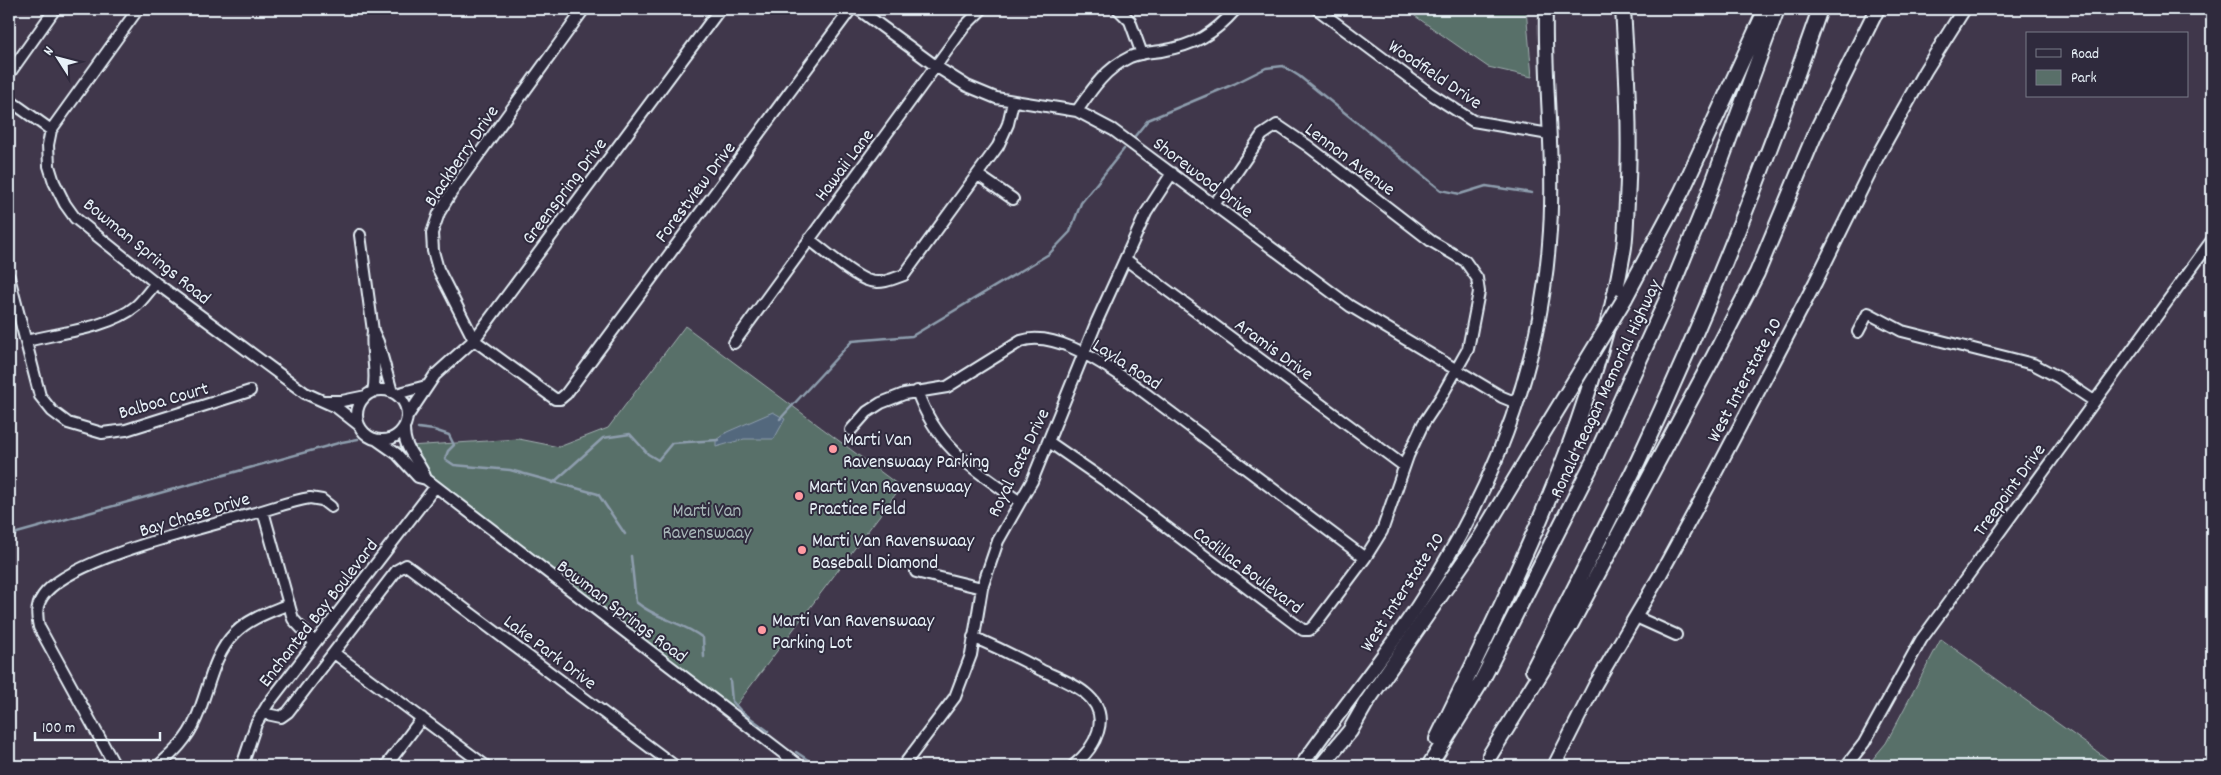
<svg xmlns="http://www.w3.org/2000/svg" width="2221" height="775" font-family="Dekko,sans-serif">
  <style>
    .green { fill: #596f69; stroke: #a0b0b0 }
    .water { fill: #52677d; stroke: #8e9eae }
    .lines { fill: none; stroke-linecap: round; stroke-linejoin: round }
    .stream { stroke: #8e9eae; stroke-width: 2.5 }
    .minor-casing { stroke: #e8f1f8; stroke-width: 14 }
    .major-casing { stroke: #e8f1f8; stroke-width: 16 }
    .highway-casing { stroke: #e8f1f8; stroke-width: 18 }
    .minor { stroke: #2f2a3d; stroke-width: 10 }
    .major { stroke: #2f2a3d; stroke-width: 12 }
    .highway { stroke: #2f2a3d; stroke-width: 14 }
    .highway-bridge-casing { stroke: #e8f1f8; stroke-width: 18; stroke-linecap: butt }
    .highway-bridge { stroke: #2f2a3d; stroke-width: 14 }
    .poi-dot { fill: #ff9aa2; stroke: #2f2a3d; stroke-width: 2 }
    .labels { text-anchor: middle; stroke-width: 4; stroke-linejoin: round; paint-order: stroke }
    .street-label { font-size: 19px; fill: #e8f1f8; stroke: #2f2a3d }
    .poi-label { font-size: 19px; fill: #e8f1f8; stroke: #2f2a3d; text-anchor: start }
    .park-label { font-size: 19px; fill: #a8b6b8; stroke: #2f2a3d }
  </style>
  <rect width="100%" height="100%" fill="#40374b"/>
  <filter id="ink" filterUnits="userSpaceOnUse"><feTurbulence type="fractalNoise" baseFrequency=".02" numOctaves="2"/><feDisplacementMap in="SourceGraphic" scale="10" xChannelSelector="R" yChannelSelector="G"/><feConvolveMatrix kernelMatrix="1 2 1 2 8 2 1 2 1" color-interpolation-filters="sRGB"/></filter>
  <g filter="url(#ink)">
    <!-- green -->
    <path class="green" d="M1405,9h121l6,68 -44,-10z
      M685,326l216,161 -170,225 -338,-265 126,-8 40,8 49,-19z
      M1941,639l176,127h-250l19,-23z"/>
    <!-- water -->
    <path class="water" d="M773,412l12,7 -11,20h-30l-28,8v-7l11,-8z"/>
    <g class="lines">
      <!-- stream -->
      <path class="stream" d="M1135,136l13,-16 86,-36 32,-16 17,-2 16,10 142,114 19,4 26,-8 46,7
        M780,419l72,-78 60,-5 137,-82 21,-22 11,-29 43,-54
        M418,428l16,2 15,5 5,10 -6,6 -3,8 9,6 56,5 88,24 27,40
        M553,483l50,-45 27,-4 18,20 10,6 14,-17 46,-3
        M9,541l8,-8 325,-91 16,-3
        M631,556l5,46c20,17 47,20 67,36l1,19
        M730,680l2,21 9,10 27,20
        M796,752l21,14"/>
      <!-- minor casing -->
      <g class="minor-casing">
        <path id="minor" d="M138,9l-87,121 -3,15 1,21 5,16 11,22 10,14 81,65 149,110 31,14 23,18
          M584,9l-133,184 -12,20 -7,20 1,18 5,18 36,71 81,59h5l6,-5 285,-385
          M858,9l79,58 30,19 29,12 81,13 36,19 237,176 152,91 15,6
          M1118,9l12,12 12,33
          M1317,9l114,85 42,27 76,13
          M9,74l46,-65
          M9,100l42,30
          M1077,111c15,-22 28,-42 53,-54 9,-4 21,-5 31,-6 34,-6 52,-16 75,-42
          M978,175l35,24
          M360,235l13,96 5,11 14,50
          M809,239c13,10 46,39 61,42 12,3 23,-2 34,-6l94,-129 10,-22 5,-22
          M1125,259l279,207
          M9,277l31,119 12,15 16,12 34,10 24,-3 124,-39
          M1858,332l10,-19 34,18 131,33 25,13 36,24
          M26,341c32,-8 84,-13 110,-35 7,-6 13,-15 20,-23
          M734,343l231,-317 17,-17
          M357 415a25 25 0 1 1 50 0a25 25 0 1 1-50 0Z
          M917,391c20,57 56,77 103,111
          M373,392c5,-21 -3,-40 0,-61
          M396,394l30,-8
          M325,401h17l24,-5
          M407,417l28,-42 39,-35 246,-331
          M404,428c0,25 15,30 22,51
          M851,430l16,-18 14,-9 23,-9 43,-7 74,-46c34,-11 80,22 108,40l236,177
          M377,440l20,14 21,23 8,2 374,287
          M1049,442l55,38 199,150h6l5,-4 51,-68 17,-27 26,-75 15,-32 18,-27 27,-48 11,-57 -2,-14 -12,-17 -34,-20 -123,-95 -31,-21 -15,10 -48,70
          M263,511l30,108 22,24
          M916,572l66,16
          M1636,617l40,18
          M973,637c23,10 46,21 68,33 15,7 32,13 44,23 29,23 10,55 -12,73
          M334,653l152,113
          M262,713l19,4 7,-5 109,-142 9,-5 269,201
          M115,766l-76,-139c-3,-13 -3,-24 7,-35 31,-35 157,-64 205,-78 20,-5 39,-13 59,-16l12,2 9,7
          M158,766c15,-13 30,-27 38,-47 13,-29 16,-63 39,-86 15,-15 35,-21 54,-29
          M242,766l14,-42 12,-20 167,-217
          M386,766l36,-48
          M903,766l52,-69 16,-42 11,-67 16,-47 34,-60 65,-160 49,-108 26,-40
          M1846,766l18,-23 57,-103 291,-400"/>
      </g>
      <!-- major casing -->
      <g class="major-casing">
        <path id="major" d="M1301,766c30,-43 63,-84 93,-126 84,-116 144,-252 155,-396 7,-78 -5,-157 -3,-235
          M1554,766l41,-81 65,-110 49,-90 106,-202 62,-126 48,-86 39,-62"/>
      </g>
      <!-- highway casing -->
      <g class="highway-casing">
        <path id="highway" d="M1625,298l57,-107 84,-182
          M1533,670c35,-69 71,-139 105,-209 69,-147 129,-299 182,-452
          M1437,739c76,-156 159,-320 187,-492 2,-15 2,-31 3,-46 4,-64 0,-128 -4,-192
          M1490,755l81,-131 143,-268 43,-83 57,-137 63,-127
          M1321,766l29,-35 16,-28 114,-165 52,-87
          M1429,766l52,-84 112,-220 73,-161 35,-86 76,-206"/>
      </g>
      <!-- minor -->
      <use href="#minor" class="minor"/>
      <!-- major -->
      <use href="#major" class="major"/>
      <!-- highway -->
      <use href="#highway" class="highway"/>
      <!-- highway-bridge casing -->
      <g class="highway-bridge-casing">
        <path id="highway-bridge" d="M1532,451l93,-153"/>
      </g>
      <!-- highway-bridge -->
      <use href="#highway-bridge" class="highway-bridge"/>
    </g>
  </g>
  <!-- markers -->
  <g class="poi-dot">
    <circle cx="833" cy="449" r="5"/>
    <circle cx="799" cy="496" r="5"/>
    <circle cx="802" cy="550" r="5"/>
    <circle cx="762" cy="630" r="5"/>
  </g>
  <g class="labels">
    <!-- street labels -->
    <g class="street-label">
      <text transform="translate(1436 73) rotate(34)" y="7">Woodfield Drive</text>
      <text transform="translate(460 155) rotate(-56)" y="7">Blackberry Drive</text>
      <text transform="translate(1351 158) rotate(37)" y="7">Lennon Avenue</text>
      <text transform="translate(843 164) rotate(-53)" y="7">Hawaii Lane</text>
      <text transform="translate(1204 176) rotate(37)" y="7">Shorewood Drive</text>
      <text transform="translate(563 190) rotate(-53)" y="7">Greenspring Drive</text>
      <text transform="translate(694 191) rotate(-53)" y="7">Forestview Drive</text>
      <text transform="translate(148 250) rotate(39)" y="7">Bowman Springs Road</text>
      <text transform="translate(1275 348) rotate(36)" y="7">Aramis Drive</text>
      <text transform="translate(1128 363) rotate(33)" y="7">Layla Road</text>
      <text transform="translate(1743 379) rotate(-62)" y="7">West Interstate 20</text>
      <text transform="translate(1604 388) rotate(-65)" y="7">Ronald Reagan Memorial Highway</text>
      <text transform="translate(163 399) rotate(-16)" y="7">Balboa Court</text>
      <text transform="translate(1017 462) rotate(-64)" y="7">Royal Gate Drive</text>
      <text transform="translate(2008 489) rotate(-54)" y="7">Treepoint Drive</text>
      <text transform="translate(194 513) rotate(-17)" y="7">Bay Chase Drive</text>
      <text transform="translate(1249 569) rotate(37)" y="7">Cadillac Boulevard</text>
      <text transform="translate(1401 591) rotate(-57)" y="7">West Interstate 20</text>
      <text transform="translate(623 610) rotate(37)" y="7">Bowman Springs Road</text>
      <text transform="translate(317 612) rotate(-52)" y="7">Enchanted Bay Boulevard</text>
      <text transform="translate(551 651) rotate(37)" y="7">Lake Park Drive</text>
    </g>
    <!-- poi labels -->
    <g class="poi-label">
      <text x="843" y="445">Marti Van<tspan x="843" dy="22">Ravenswaay Parking</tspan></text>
      <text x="809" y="492">Marti Van Ravenswaay<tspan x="809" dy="22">Practice Field</tspan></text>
      <text x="812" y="546">Marti Van Ravenswaay<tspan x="812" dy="22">Baseball Diamond</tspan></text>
      <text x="772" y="626">Marti Van Ravenswaay<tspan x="772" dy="22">Parking Lot</tspan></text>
    </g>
    <!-- park labels -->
    <g class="park-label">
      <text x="707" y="516">Marti Van<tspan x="707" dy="22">Ravenswaay</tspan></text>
    </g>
  </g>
  <!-- margin -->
  <rect width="2221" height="775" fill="none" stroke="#2f2a3d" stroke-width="30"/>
  <rect x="15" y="15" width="2191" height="745" fill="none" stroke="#e8f1f8" stroke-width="2" filter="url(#ink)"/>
  <!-- legend -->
  <rect x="2026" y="32" width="162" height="65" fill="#2f2a3d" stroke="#797a88"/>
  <rect x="2036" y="49" width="25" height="8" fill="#2f2a3d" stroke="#797a88"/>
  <text x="2071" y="58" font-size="15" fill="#e8f1f8">Road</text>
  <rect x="2036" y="70" width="25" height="15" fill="#596f69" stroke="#797a88"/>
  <text x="2071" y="82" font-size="15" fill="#e8f1f8">Park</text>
  <!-- north arrow -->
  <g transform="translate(58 58) rotate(306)" stroke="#2f2a3d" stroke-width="4" paint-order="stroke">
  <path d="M0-4L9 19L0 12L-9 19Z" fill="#e8f1f8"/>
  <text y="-8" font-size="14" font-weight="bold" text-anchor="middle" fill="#e8f1f8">N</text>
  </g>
  <!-- scale -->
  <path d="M35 732v8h125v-8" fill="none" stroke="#e8f1f8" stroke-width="2.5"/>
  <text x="42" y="732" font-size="15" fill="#e8f1f8" stroke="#2f2a3d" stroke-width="4" paint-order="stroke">100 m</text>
</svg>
